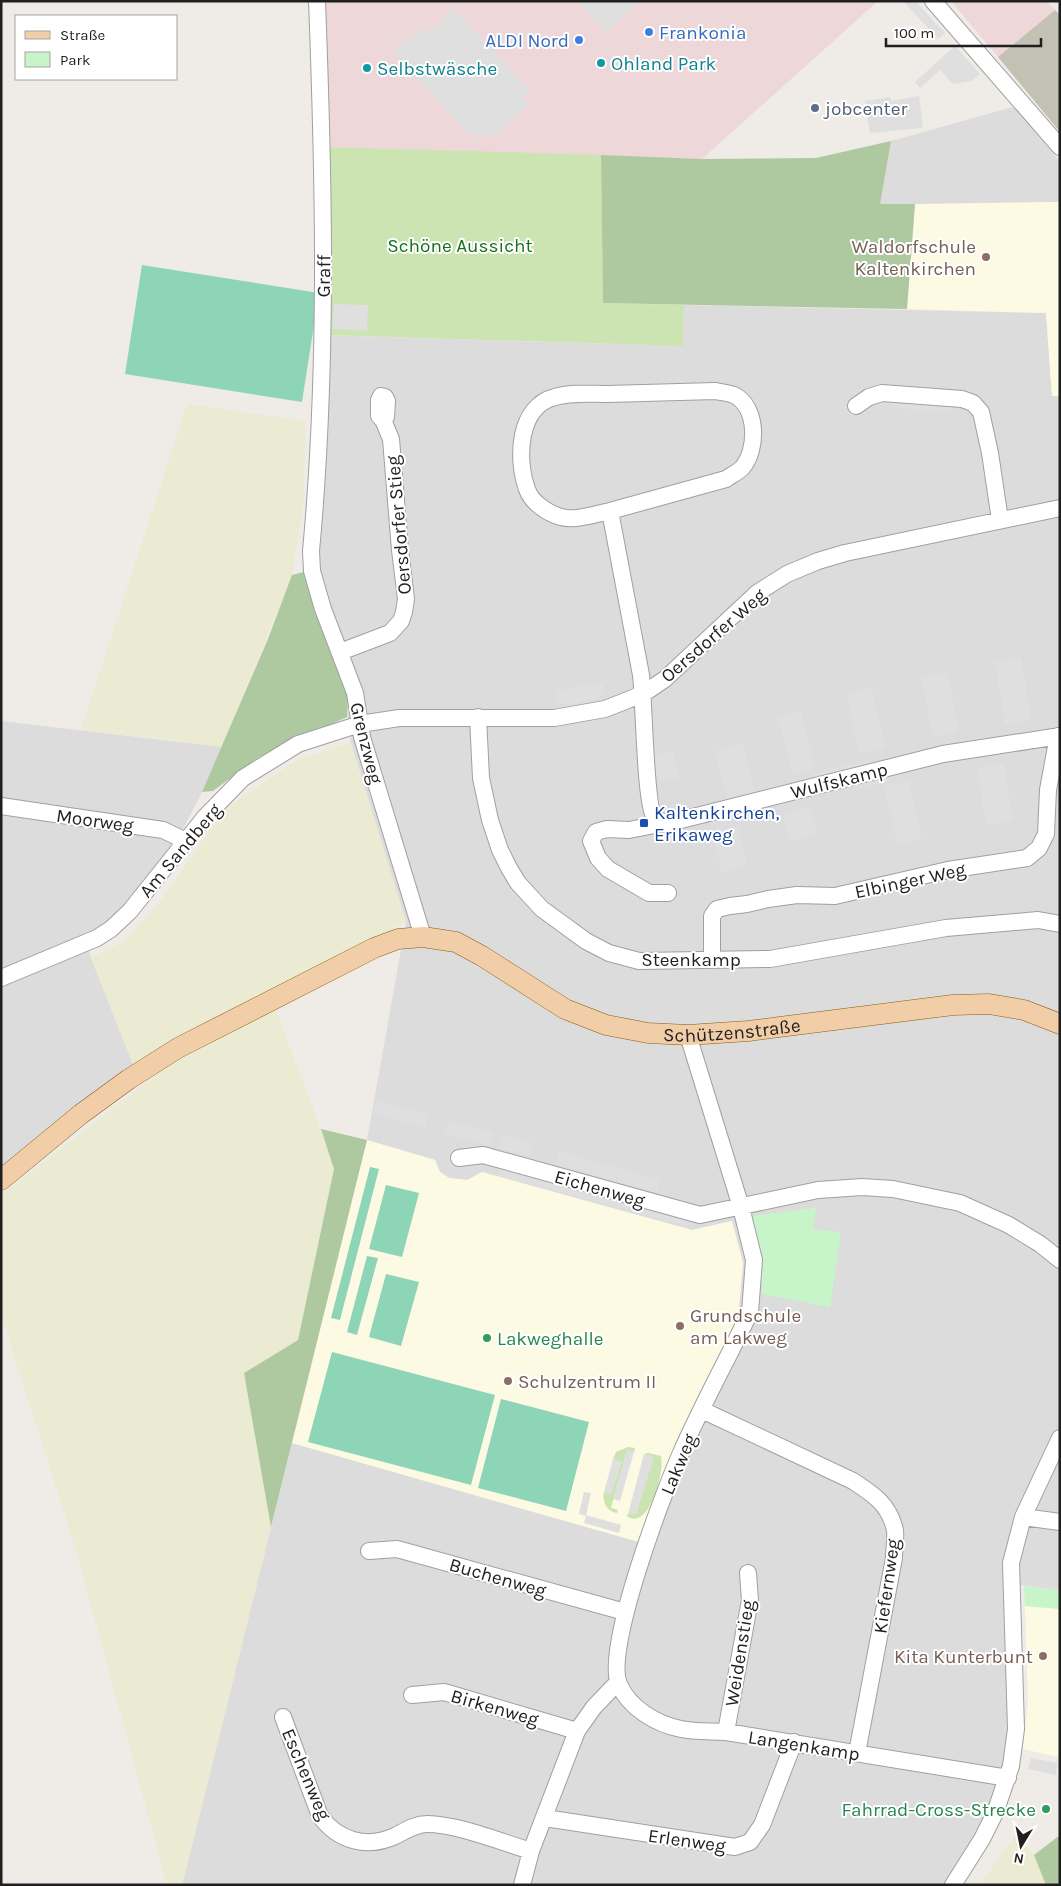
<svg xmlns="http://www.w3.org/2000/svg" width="1061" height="1886" font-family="Karla,sans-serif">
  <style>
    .residential { fill: #dddcdc }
    .commercial { fill: #edd7d8 }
    .education { fill: #fcfae2 }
    .construction { fill: #c2c1b3 }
    .farmland { fill: #ebebd4 }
    .grass { fill: #cce3b2 }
    .forest { fill: #aec99f }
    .park { fill: #c8f4c9 }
    .pitch { fill: #8dd5b6 }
    .parking { fill: #dfdfdf }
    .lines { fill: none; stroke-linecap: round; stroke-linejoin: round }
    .minor-casing { stroke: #a0a0a0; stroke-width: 18 }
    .major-casing { stroke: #895b10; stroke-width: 21 }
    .minor { stroke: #fff; stroke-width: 16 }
    .major { stroke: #f2cea8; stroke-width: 20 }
    .shop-dot { fill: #3f7fe0; stroke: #fff; stroke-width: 2 }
    .culture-dot { fill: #0f9aa8; stroke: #fff; stroke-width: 2 }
    .service-dot { fill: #5c6f8a; stroke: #fff; stroke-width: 2 }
    .education-dot { fill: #8d6e63; stroke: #fff; stroke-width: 2 }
    .transit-dot { fill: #1a4fb4; stroke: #fff; stroke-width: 2 }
    .leisure-dot { fill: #2e9e5b; stroke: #fff; stroke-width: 2 }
    .labels { text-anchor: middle; stroke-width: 4; stroke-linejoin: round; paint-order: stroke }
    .shop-label { font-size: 19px; fill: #366cbe; stroke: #fff; text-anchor: start }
    .culture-label { font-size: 19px; fill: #0d838f; stroke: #fff; text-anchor: start }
    .service-label { font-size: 19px; fill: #4e5e75; stroke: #fff; text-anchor: start }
    .park-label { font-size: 19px; fill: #18721b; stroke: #fff }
    .education-label { font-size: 19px; fill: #785e54; stroke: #fff; text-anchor: end }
    .street-label { font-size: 19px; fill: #1f1f1f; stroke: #fff }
    .transit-label { font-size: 19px; fill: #164399; stroke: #fff; text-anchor: start }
    .leisure-label { font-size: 19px; fill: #27864d; stroke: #fff; text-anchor: start }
  </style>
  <rect width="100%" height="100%" fill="#efebe6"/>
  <!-- residential -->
  <path class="residential" d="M1013,107l47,55v40l-181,3 12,-64z
    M684,305l362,8 6,83h8v1194l-55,-7 3,145 -4,42 -19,46 -40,69h-763l110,-442 347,99 99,-223 5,-56 -11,-42 -40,9 -210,-58 -15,8 -18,-2 -9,-6 -5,-12 -68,-20 39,-218 -55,-179 -4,-26 1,-22 -40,-124 10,-236 365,11z
    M1,721l221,26 -20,45 -26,51 -37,50 -52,54 47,120 -133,106z"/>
  <!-- commercial -->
  <path class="commercial" d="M321,1h557l-176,158 -375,-12z
    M951,1h95l9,9 -57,47z"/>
  <!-- education -->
  <path class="education" d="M1060,202v194h-8l-6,-83 -139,-4 8,-105z
    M367,1140l68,20 5,12 9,6 18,2 15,-8 210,58 40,-9 11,42 -5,56 -99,223 -347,-99z
    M1025,1606l35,3v145l-2,3 -35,-8 5,-46z"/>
  <!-- construction -->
  <path class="construction" d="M1055,10l5,5v117l-62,-75z"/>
  <!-- farmland -->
  <path class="farmland" d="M187,404l119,17 -3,87 -11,67 -70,172 -141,-17z
    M351,743l55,179 -272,145 -43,-109 32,-16 35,-38 66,-94 74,-51z
    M275,1008l46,121 13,40 -36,171 -54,34 27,153 -89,358h-15l-92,-338 -74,-232v-120l157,-122z
    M1015,1835l19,20 12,30h-66z"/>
  <!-- grass -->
  <path class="grass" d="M327,147l274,8 2,148 81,2 -1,41 -355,-11z
    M628,1447l7,1 -1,4 -7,-2 -16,58 7,2 -1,3c-10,-1 -15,-11 -13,-21l7,2 10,-32 -8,-3 3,-7z
    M648,1453l13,3c4,15 -12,76 -34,60l1,-2h8l17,-57 -9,-3z"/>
  <!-- forest -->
  <path class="forest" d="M891,141l-11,63h35l-8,105 -304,-6 -2,-148 101,4 114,-1z
    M308,571l40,124 -1,22 -88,40 -46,34 -11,1 66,-153 24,-64z
    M321,1129l46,11 -96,387 -27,-154 54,-33 36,-171z
    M1060,1835v50h-14l-12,-30z"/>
  <!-- park -->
  <path class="park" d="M816,1208l-3,21 28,3 -11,75 -68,-13 -1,-37 -8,-41z
    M1024,1586l36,4v19l-35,-3z"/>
  <!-- pitch -->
  <path class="pitch" d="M142,265l177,28 -17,109 -177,-28z
    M370,1167l9,2 -39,151 -9,-2z
    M386,1185l33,8 -17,64 -33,-8z
    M367,1256l11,2 -21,77 -10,-3z
    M386,1274l33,8 -18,64 -32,-9z
    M332,1352l163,43 -24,90 -163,-43z
    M501,1399l88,23 -23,89 -88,-23z"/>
  <!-- parking -->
  <path class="parking" d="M577,1h63l-34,32z
    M903,1h12l30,32 -7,6z
    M454,9l76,81 -8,8 6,7 -31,30h-27l-78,-84 13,-13 3,2 13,-12 6,6z
    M955,46l25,28 -8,7 -19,3 -13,-14 -20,18 -5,-6z
    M919,96l4,32 -53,5 -5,-32 25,-4 1,4z
    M334,304l34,1 -1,26 -35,-2z
    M895,394l57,4 -2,14 -56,-4z
    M1021,657l10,62 -26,5 -10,-62z
    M948,672l11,61 -26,4 -12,-60z
    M607,681l-7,16 -24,6 -20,1 2,-13z
    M872,688l14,60 -26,6 -14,-60z
    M801,710l15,58 -23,7 -16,-58z
    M743,744l12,51 -28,6 -12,-50z
    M673,750l6,27 -20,4 -7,-26z
    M876,758l3,12 6,-1 4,13 -25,5 -9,-11 -38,10 -3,-12z
    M1004,764l9,57 -27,4 -9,-57z
    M908,781l14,57 -25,6 -14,-57z
    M810,807l7,29 -27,6 -7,-29z
    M738,826l9,40 -25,6 -10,-40z
    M376,1100l53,15 -4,13 -52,-15z
    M449,1120l45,13 -4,13 -45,-12z
    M502,1135l31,8 -4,13 -31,-8z
    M559,1151l101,29 -3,13 -101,-29z
    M503,1161l188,52 -4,13 -189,-50z
    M627,1449l7,3 -14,49 -7,-2z
    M644,1454l10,3 -18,57h-8z
    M613,1459l8,2 -10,34 -7,-3z
    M584,1492l7,1 -5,22 35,10 -2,8 -35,-10 2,-7 -7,-2z
    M1031,1758l26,5 -1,12 -28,-6z"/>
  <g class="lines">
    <!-- minor casing -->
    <g class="minor-casing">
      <path id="minor" d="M317,1c7,183 11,367 -6,550l1,20 11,38 32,84 7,44 61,200
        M933,1l127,146
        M856,406l13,-9 13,-4 80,6 11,4 8,9 9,41 10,67
        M610,511l116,-32c4,-3 12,-7 16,-11 16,-18 16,-61 -8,-73 -5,-2 -13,-3 -19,-4 -35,1 -71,2 -107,3 -17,0 -37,-2 -53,3 -37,9 -39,62 -28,92 4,13 20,24 34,28 15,4 34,-3 49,-6l31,164c3,23 4,133 14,143 7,6 15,4 22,3l266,-67 117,-18
        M340,652l50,-19 11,-12 3,-9 2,-13 -6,-49 -9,-111 -8,-19 -4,-4v-16l2,-4 4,1 2,4 -1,16 -3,3
        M478,717l3,61 9,42 10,30 9,18 9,15 24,26 44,32 23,12 30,8 131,-2 176,-31 92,-8 22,4
        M1,806l162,24 23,11
        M665,823l-36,7 -22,-1 -11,3 -5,9 7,17 10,11 41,24h19
        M712,960v-44l5,-7 13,-3 17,-2 21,-5 29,-4 38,1 113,-26 79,-12 12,-10 7,-14 2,-44 10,-54
        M1,978l96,-40 14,-9 19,-18 75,-94 38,-39 55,-34 62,-20 39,-6h155l51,-9 38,-15 22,-15 92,-86 30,-19 31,-13 27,-8 215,-45
        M688,1035l53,172 13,53 -4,52c-23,48 -49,95 -70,143 -17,39 -76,194 -61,229 10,24 37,40 62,45 14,3 30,2 45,3l282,46
        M459,1158l24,-3 217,60 118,-25 44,-3 31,2 67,14 49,22 31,19 20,16
        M702,1410l151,71c20,13 36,23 42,49 1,9 -1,19 -1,28l-37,195
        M1023,1517l37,5
        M369,1551l28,-2 228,63
        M412,1695l32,-3 133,39
        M283,1717l37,99c18,25 47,33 75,20 10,-5 20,-12 32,-12 30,0 74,18 104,27
        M726,1732l24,-132 -2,-27
        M545,1818l190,29 15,-5 12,-17 32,-83
        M522,1885l9,-34 46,-120 17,-24 24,-25
        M953,1885l29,-46 13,-26 16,-47 5,-37 -5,-166 12,-46 37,-79"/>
    </g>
    <!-- major casing -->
    <g class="major-casing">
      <g id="major">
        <path id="s1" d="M1,1180l80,-66 48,-35 49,-31 196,-100 24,-9 25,-2 33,5 26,14 83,53 41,16 42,8 40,2 60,-4 205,-26 36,-1 35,6 36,14"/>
      </g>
    </g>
    <!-- minor -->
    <use href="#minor" class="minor"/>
    <!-- major -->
    <use href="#major" class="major"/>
  </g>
  <!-- markers -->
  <g class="shop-dot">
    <circle cx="649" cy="32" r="5"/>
    <circle cx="579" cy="40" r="5"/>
  </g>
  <g class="culture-dot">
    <circle cx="601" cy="63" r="5"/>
    <circle cx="367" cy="68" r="5"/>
  </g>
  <circle class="service-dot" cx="815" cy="108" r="5"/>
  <g class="education-dot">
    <circle cx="986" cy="257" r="5"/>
    <circle cx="680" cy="1326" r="5"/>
    <circle cx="508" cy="1381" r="5"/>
    <circle cx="1043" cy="1656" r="5"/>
  </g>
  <rect class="transit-dot" x="639" y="818" width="10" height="10" rx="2.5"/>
  <g class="leisure-dot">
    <circle cx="487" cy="1338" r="5"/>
    <circle cx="1046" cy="1809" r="5"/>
  </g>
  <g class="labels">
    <!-- shop labels -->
    <g class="shop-label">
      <text x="659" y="39">Frankonia</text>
      <text x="569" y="47" text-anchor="end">ALDI Nord</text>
    </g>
    <!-- culture labels -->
    <g class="culture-label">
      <text x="611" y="70">Ohland Park</text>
      <text x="377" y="75">Selbstwäsche</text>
    </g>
    <!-- service labels -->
    <g class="service-label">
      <text x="825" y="115">jobcenter</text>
    </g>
    <!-- park labels -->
    <g class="park-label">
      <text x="460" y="252">Schöne Aussicht</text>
    </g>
    <!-- education labels -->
    <g class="education-label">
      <text x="976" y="253">Waldorfschule<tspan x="976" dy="22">Kaltenkirchen</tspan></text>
      <text x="690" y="1322" text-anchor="start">Grundschule<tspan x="690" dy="22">am Lakweg</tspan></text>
      <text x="518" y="1388" text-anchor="start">Schulzentrum II</text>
      <text x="1033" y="1663">Kita Kunterbunt</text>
    </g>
    <!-- street labels -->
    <g class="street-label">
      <text transform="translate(323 276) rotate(-89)" y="7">Graff</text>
      <text transform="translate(398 525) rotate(-95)" y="7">Oersdorfer Stieg</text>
      <text transform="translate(713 635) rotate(-41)" y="7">Oersdorfer Weg</text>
      <text transform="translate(367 743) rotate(76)" y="7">Grenzweg</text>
      <text transform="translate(839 780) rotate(-14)" y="7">Wulfskamp</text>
      <text transform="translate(95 820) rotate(8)" y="7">Moorweg</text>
      <text transform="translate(180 850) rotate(-50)" y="7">Am Sandberg</text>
      <text transform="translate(910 880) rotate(-12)" y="7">Elbinger Weg</text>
      <text x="691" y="966">Steenkamp</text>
      <text dy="7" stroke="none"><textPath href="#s1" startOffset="824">Schützenstraße</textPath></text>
      <text transform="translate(600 1188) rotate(16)" y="7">Eichenweg</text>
      <text transform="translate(678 1464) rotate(-67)" y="7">Lakweg</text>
      <text transform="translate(498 1577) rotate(16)" y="7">Buchenweg</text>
      <text transform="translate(886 1586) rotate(-82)" y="7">Kiefernweg</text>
      <text transform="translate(739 1653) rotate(-81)" y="7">Weidenstieg</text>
      <text transform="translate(495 1707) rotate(16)" y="7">Birkenweg</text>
      <text transform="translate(804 1745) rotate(9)" y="7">Langenkamp</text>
      <text transform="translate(307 1774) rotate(67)" y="7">Eschenweg</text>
      <text transform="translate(687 1840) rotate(8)" y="7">Erlenweg</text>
    </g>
    <!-- transit labels -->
    <g class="transit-label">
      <text x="654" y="819">Kaltenkirchen,<tspan x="654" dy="22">Erikaweg</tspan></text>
    </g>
    <!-- leisure labels -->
    <g class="leisure-label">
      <text x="497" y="1345">Lakweghalle</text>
      <text x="1036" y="1816" text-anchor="end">Fahrrad-Cross-Strecke</text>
    </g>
  </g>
  <!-- border -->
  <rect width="1061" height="1886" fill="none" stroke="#1f1f1f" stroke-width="5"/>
  <!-- legend -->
  <rect x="15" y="15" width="162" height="65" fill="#ffffff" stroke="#a5a5a5"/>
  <rect x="25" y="31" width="25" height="8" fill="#f2cea8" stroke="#a5a5a5"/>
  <text x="60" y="40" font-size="15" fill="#1f1f1f">Straße</text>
  <rect x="25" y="52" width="25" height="15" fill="#c8f4c9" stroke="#a5a5a5"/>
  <text x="60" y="65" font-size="15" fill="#1f1f1f">Park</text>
  <!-- north arrow -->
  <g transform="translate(1021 1846) rotate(190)" stroke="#ffffff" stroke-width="4" paint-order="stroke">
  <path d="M0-4L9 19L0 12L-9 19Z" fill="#1f1f1f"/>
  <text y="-8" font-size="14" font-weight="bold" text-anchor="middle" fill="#1f1f1f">N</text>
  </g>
  <!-- scale -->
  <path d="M886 38v8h155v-8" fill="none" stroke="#1f1f1f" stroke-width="2.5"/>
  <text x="894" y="38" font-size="15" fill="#1f1f1f" stroke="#ffffff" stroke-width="4" paint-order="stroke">100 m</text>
</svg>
